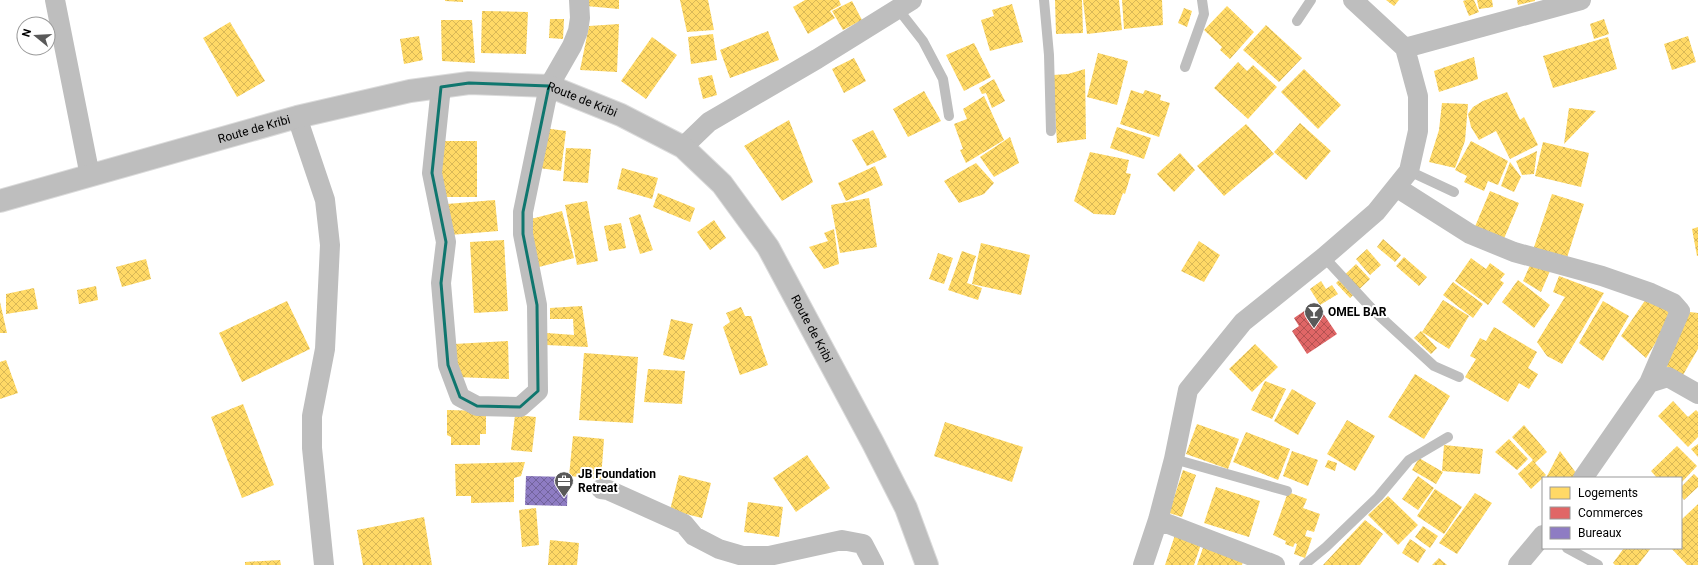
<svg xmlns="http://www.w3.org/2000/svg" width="1698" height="565" font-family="Roboto,sans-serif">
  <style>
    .homes { fill: url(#homes-cross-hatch) }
    .shops { fill: url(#shops-cross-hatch) }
    .offices { fill: url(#offices-cross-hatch) }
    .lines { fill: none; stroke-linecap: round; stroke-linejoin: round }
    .primary-casing { stroke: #dbdbdb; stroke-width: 24 }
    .lane { stroke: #bebebe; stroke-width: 10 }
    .street { stroke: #bebebe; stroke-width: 20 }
    .primary { stroke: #bebebe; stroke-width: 22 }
    .marked { fill: none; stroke: #0f766e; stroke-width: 3; stroke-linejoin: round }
    .labels { text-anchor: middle; stroke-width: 4; stroke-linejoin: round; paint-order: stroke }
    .street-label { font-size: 12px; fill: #000; stroke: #fff }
    .poi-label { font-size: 12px; font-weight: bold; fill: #000; stroke: #fff; text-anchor: start }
  </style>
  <defs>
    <pattern id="homes-cross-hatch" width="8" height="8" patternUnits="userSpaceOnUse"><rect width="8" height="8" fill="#ffd966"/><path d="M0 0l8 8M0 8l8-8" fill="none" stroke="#d9b857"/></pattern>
    <pattern id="shops-cross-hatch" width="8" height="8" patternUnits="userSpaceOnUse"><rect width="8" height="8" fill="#e06666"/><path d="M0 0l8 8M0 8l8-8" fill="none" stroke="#b35252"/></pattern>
    <pattern id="offices-cross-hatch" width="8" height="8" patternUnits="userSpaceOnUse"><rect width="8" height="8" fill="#8e7cc3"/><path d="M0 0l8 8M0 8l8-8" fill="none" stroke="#72639c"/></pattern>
  </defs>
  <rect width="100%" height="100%" fill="#fff"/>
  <!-- homes -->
  <path class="homes" d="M445,0h18v2l-18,-1z
    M586,0h33v9l-33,-3z
    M680,0h28l6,30 -27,2z
    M805,0h34l2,5 -11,6 5,7 -27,16 -15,-27z
    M1055,0h27l1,33 -27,1z
    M1083,0h36l3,30 -35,4z
    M1122,0h40l1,25 -39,4z
    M1386,0h13l-5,6z
    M1466,0h8l5,12 -10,4 -6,-15z
    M1477,0h15l1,7 -14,2z
    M1517,0h18v1l-17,4z
    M852,1l10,19 -19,10 -11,-19z
    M1012,4l11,38 -33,9 -9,-31 13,-4 -2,-6z
    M1227,6l27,26 -24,27 -10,-9 2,-3 -18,-17z
    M1184,8l8,3 -5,16 -9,-4z
    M482,11l46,1 -2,42 -45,-1z
    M550,19h14l-1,20 -14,-1z
    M1604,19l5,15 -15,5 -4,-15z
    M441,20h31l3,43 -33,-2z
    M230,22l35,59 -28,16 -34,-59z
    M619,24l-2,48 -37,-2 9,-44z
    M1266,25l36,33 -23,24 -36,-32z
    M768,31l11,29 -49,18 -10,-28z
    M713,34l4,26 -26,4 -3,-27z
    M419,36l4,24 -19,4 -4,-25z
    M1688,36l8,26 -24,8 -8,-26z
    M652,37l25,18 -31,44 -25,-18z
    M1608,37l9,32 -64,19 -10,-32z
    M974,43l17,34 -27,14 -18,-36z
    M1098,53l30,8 -11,44 -30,-8z
    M1474,57l4,22 -39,13 -5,-21z
    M854,58l12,23 -22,12 -12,-24z
    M1238,62l9,9 6,-6 24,22 -29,32 -34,-31z
    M1085,69l1,70 -29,4 -4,-68 15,-1z
    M1304,69l37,36 -23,24 -37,-37z
    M712,75l5,20 -14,4 -5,-21z
    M994,79l11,22 -13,7 -6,-15 -4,1 -3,-6z
    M1131,90l12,4 2,-4 16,5 -1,5 10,3 -11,34 -39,-13z
    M924,91l17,30 -33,16 -15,-28z
    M1507,92l13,28 4,-3 14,28 -28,14 -14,-28 -17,9 -8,-13 -3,-13 5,-7 10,-6z
    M984,96l20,44 -38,23 -6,-13 3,-1 -9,-25 13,-5 -4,-10z
    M1442,103l26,1 -3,37 -10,27 -26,-6 10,-32z
    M1569,108l27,3 -32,33z
    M789,120l24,62 -31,19 -38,-55z
    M1300,123l31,28 -25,29 -32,-28z
    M1246,124l28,30 -50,42 -27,-30z
    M1117,127l34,11 -7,21 -34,-11z
    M544,128l22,3 -5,40 -22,-3z
    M873,130l14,27 -20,9 -15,-26z
    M1010,137l9,26 -25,14 -14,-20z
    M442,141h35v56h-35z
    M1471,141l37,20 -10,24 -10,-4 -4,10 -20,-9 3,-6 -12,-6z
    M1543,142l46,11 -8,34 -46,-11z
    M566,148l25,1 -3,34 -25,-2z
    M1537,151l-3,23 -12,1 -6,-14z
    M1090,152l39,8 -3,13 5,1 -6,20 -2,-1 -8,22 -21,-1 -20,-13z
    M1180,153l15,17 -21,22 -17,-18z
    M1510,162l11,15 -7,15 -13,-6z
    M976,163l18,20 -10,11 -25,9 -15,-22z
    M875,166l8,19 -37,16 -8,-18z
    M622,168l36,10 -6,21 -35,-10z
    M1490,191l29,12 -16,38 -29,-12z
    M658,193l37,15 -5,14 -37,-15z
    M1552,194l32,10 -19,60 -33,-11z
    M869,198l8,49 -37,6 -9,-48z
    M495,200l3,31 -48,4 -3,-31z
    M587,201l11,60 -21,4 -12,-60z
    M562,211l12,47 -35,9 -12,-47z
    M640,214l13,36 -13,4 -11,-36z
    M714,220l12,18 -16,12 -13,-18z
    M621,223l5,25 -17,3 -5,-25z
    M1698,227v29h-1l-5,-27z
    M834,229l5,35 -15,5 -15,-22 19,-6 -4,-8z
    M1383,239l18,16 -6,7 -18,-15z
    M504,240l4,71 -34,2 -4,-71z
    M1199,241l21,14 -16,27 -23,-11z
    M981,243l49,12 -9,40 -49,-11z
    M1367,249l14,16 -11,10 -14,-16z
    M962,251l14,5 -9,27 15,5 -4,12 -30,-10z
    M938,253l15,5 -9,26 -15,-5z
    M1404,257l23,20 -8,9 -23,-20z
    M1471,258l15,11 4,-6 15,11 -5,6 4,3 -16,22 -33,-24z
    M146,259l5,20 -29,8 -6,-20z
    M1531,263l19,8 -9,21 -18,-11z
    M1356,264l14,15 -20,19 -14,-15z
    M1559,276l45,17 -42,71 -15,-8 -10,-14 28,-45 -12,-5z
    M1518,280l32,25 -16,23 -32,-26z
    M1321,281l5,8 6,-4 6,9 -18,11 -10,-16z
    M1453,282l30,22 -10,14 -30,-23z
    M96,286l2,14 -19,4 -2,-14z
    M34,288l4,21 -32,5v-20z
    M1646,299l29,13 -29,46 -25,-22z
    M1443,300l26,16 -20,33 -27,-17z
    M287,301l23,48 -68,33 -23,-49z
    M1603,301l26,15 -26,45 -24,-18z
    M0,302l7,31h-7z
    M582,306l6,41 -42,-2 1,-12 27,2 -1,-16h-23v-11z
    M741,307l4,9h6l17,49 -28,10 -17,-48 7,-5 -4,-9z
    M1690,312l8,1v36l-15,26 -21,-11z
    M671,319l22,5 -9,36 -21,-5z
    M1494,327l43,25 -9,16 10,6 -9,15 -10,-6 -11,19 -43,-25 11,-18 -6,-3 10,-18 6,3z
    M1421,331l16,17 -6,6 -17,-16z
    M508,341l1,38 -53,-2 -2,-33z
    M1255,344l23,23 -26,25 -23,-23z
    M584,353l54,4 -5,66 -54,-3z
    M6,360l12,33 -18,6v-37z
    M648,369l37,2 -3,33 -38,-2z
    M1415,374l35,22 -26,43 -36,-22z
    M1265,381l21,8 -14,30 -21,-9z
    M1292,389l24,14 -18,32 -24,-14z
    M1673,401l15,16 8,-7 2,2v25l-10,10 -30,-31z
    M243,404l31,81 -32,13 -31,-81z
    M447,410l39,1v23h-6v11h-29v-8l-4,-2z
    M515,415l21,2 -4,35 -21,-2z
    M1347,420l28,16 -20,35 -28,-17z
    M945,422l78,25 -11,35 -78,-26z
    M1197,424l42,15 -11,30 -42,-15z
    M1524,425l23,27 -12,11 11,12 -15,14 -13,-15 15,-14 -21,-23z
    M1246,432l44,17 -12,31 -45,-18z
    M573,436l31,3 -3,40 -32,-3z
    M1509,439l19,20 -11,11 -22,-18z
    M1698,444v13l-7,-8z
    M1444,445l39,4 -3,25 -38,-3z
    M1677,446l20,20 -16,17v-5h-24l-6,-7z
    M1292,451l26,9 -10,26 -25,-10z
    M1560,451l19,26 -1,1h-32z
    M807,455l23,33 -34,24 -23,-34z
    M1419,458l24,14 -7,12 -24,-14z
    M1328,460l9,3 -2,8 -10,-4z
    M525,462l-4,14 -7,2v24l-43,1v-7h-15l-1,-32z
    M1183,470l13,5 -14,42 -13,-4z
    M1694,474l4,4v9l-14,13 -3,-4v-9z
    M679,475l32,8 -9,35 -32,-8z
    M1418,476l16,12 -16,22 -16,-11z
    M1216,487l44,14 -11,36 -45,-14z
    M1435,489l27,18 -18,27 -27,-18z
    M1288,492l19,7 -4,9 17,6 -6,18 -7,-2 -2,6 7,2 -7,20 -11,-4 3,-10 -2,-1 -2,4 -8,-3 1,-3 -13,-6z
    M1475,493l17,10 -35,51 -18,-11z
    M1388,496l30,29 -20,20 -30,-30z
    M748,502l35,5 -4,30 -35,-5z
    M1698,504v61h-11l-16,-17h10v-28z
    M536,508l3,37 -17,2 -3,-37z
    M424,517l8,48h-69l-6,-35z
    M1365,520l18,14 -23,31h-37z
    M1423,526l15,10 -8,12 -15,-11z
    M1175,535l26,9 -7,21h-29z
    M1410,539l16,11 -8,13 -16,-10z
    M550,540l29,3 -2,22h-29z
    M1205,542l40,14 -3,9h-45z
    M1624,548h27l-13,17h-23l-2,-2z
    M1439,558l8,7h-15z
    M280,560l1,5h-36v-3z"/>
  <!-- shops -->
  <path class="shops" d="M1316,303l21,31 -30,20 -15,-23 7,-5 -5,-8z"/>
  <!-- offices -->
  <path class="offices" d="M526,476l42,1 -1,29 -42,-1z"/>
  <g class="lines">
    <!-- primary casing -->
    <g class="primary-casing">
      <g id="primary">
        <path id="s1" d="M0,201l297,-84 113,-26 59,-8 80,3 72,29 62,32 39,37 46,63 105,196 33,65 21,57"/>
      </g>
    </g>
    <!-- lane -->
    <path class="lane" d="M1044,0l5,55 2,76
      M898,9l25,32 20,38 6,37
      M1297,21l14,-21
      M1185,67l19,-53 -2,-14
      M1409,171l45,21
      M1324,257l50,54 60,55 25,11
      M1174,459l113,32
      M1567,548l31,17
      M1304,565l22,-18 52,-50 31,-37 39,-23"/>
    <!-- street -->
    <path class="street" d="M55,0l35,176
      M1405,48l176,-48
      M441,87l-9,86 14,69 -5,41 7,82 12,32 17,9 43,1 18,-16 -1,-86 -14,-71v-22l26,-126 23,-40 6,-15 2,-13 -1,-18
      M297,117l28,83 5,45 -5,104 -13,67v32l12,117
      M683,147l26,-25 108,-63 95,-59
      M1396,187l74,47 44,18 88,24 49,17 22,10 7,8 -31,72
      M1583,478l66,-95 19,-6 30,17
      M601,489l7,1 76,34 10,12 25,13 24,7h26l73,-16 21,4 11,21
      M1158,520l117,45
      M1143,565l15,-45 16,-61 14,-69 55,-68 81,-65 52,-45 33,-41 9,-40v-35l-13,-48 -52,-48
      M1518,565l25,-30"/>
    <!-- primary -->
    <use href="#primary" class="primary"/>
  </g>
  <!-- marked area -->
  <path class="marked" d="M469,83l80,3 -26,126v22l14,71 1,86 -18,16 -43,-1 -17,-9 -12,-32 -7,-82 5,-41 -14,-69 9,-86z"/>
  <!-- icons -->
  <defs>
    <g id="bar-pin" transform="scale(1)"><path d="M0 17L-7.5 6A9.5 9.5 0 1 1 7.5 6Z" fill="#595959" stroke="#fff"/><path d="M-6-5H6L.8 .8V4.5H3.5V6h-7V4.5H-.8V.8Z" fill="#fff"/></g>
    <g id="office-pin" transform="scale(1)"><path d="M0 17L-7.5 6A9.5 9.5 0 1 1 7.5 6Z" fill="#595959" stroke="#fff"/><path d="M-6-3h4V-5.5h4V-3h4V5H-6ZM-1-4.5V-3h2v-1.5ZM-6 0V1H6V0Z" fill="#fff"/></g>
  </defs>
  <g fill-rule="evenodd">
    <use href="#bar-pin" x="1314" y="312"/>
    <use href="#office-pin" x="564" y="481"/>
  </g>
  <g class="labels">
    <!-- street labels -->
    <g class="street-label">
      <text dy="4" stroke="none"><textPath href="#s1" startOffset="600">Route de Kribi</textPath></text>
      <text dy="4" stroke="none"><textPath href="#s1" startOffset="264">Route de Kribi</textPath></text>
      <text dy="4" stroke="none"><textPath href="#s1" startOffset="936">Route de Kribi</textPath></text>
    </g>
    <!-- poi labels -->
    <g class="poi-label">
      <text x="1328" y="316">OMEL BAR</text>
      <text x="578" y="478">JB Foundation<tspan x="578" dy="14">Retreat</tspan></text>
    </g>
  </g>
  <!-- legend -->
  <rect x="1542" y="477" width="140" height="72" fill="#ffffff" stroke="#999999"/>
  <rect x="1550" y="487" width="20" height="12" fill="#ffd966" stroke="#999999"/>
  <text x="1578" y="497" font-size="12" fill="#000000">Logements</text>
  <rect x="1550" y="507" width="20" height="12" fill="#e06666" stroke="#999999"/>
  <text x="1578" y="517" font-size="12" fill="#000000">Commerces</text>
  <rect x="1550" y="527" width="20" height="12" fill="#8e7cc3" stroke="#999999"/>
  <text x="1578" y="537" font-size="12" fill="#000000">Bureaux</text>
  <!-- north arrow -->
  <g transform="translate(36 36) rotate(288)"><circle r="19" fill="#ffffff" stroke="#999999"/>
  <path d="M0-3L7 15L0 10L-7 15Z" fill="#595959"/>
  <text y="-6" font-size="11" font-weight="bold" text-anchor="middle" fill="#000000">N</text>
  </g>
</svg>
